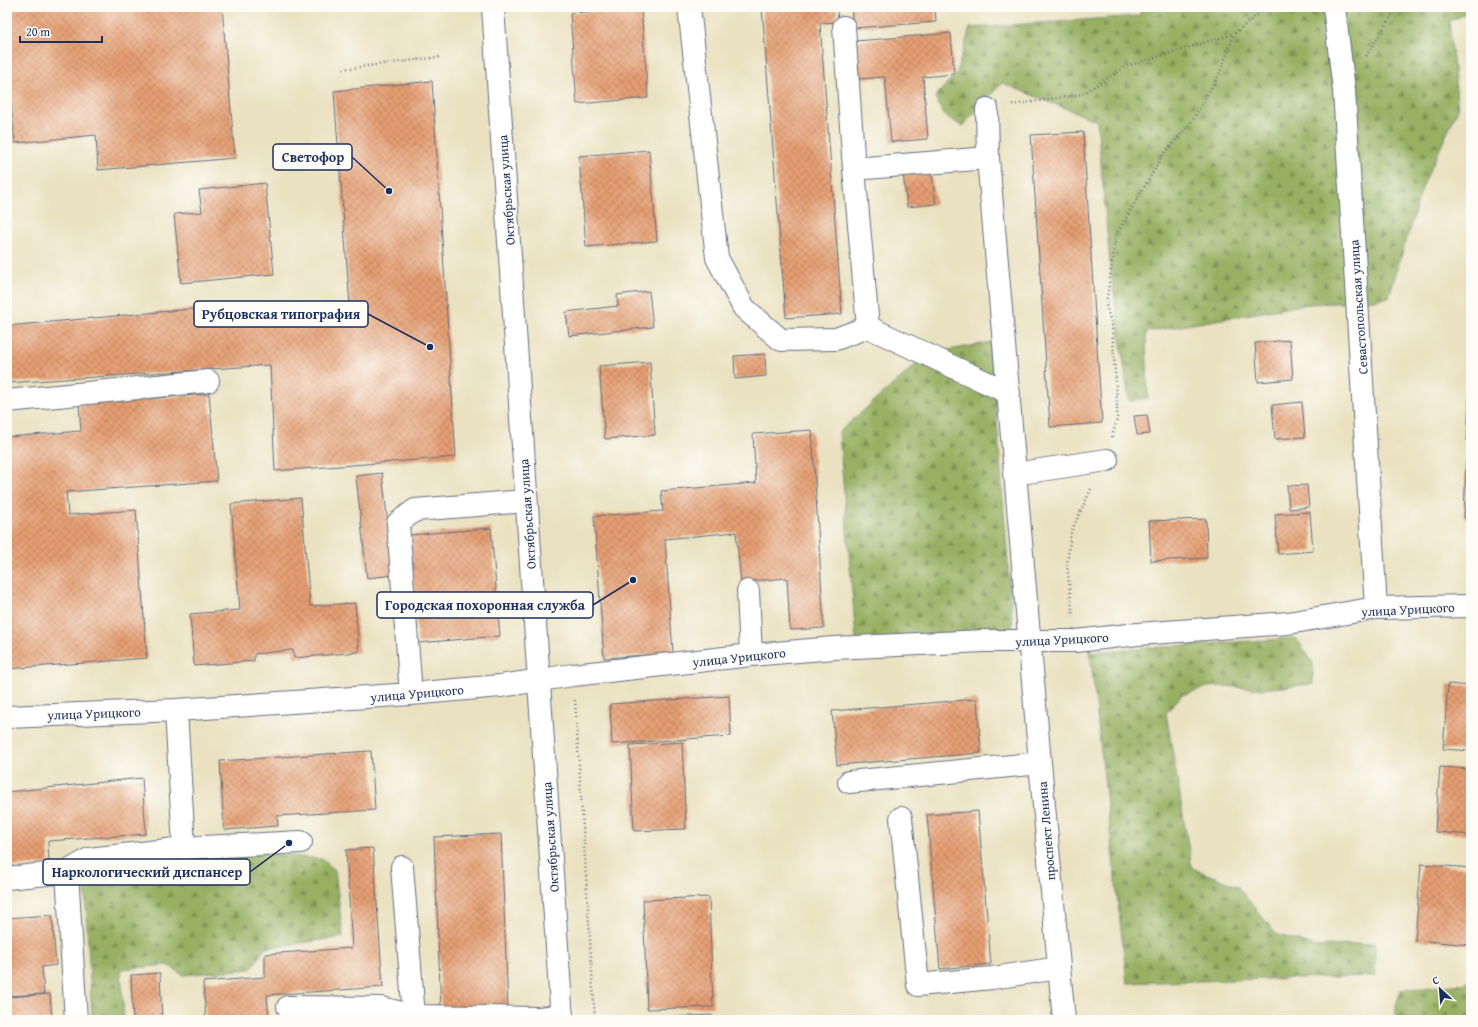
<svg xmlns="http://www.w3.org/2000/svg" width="1478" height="1027" font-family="'Gentium Book Plus',serif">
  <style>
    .forest { fill: url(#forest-firs); stroke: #597060 }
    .building { fill: url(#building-cross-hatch) }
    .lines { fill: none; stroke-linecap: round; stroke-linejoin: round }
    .minor-casing { stroke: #636d80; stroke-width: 24 }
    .major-casing { stroke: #636d80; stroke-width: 24 }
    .path { stroke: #636d80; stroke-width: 2.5; stroke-dasharray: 1 3; stroke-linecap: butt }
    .minor { stroke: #fff; stroke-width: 22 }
    .major { stroke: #fff; stroke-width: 22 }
    .labels { text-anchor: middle; stroke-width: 3; stroke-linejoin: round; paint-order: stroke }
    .street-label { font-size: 13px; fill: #1b2f5e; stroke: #fdfcf7 }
    .leader { fill: none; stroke: #1b2f5e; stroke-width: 1.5 }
    .callout-dot { fill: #1b2f5e; stroke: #fdfcf7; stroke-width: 1.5 }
    .callout { fill: #fdfcf7; stroke: #1b2f5e; stroke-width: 1.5 }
    .callout-label { font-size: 14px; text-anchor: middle; font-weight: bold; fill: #1b2f5e }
  </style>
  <defs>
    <pattern id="forest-firs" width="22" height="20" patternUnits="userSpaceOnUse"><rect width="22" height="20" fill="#97b062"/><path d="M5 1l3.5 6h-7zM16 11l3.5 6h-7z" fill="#7a9054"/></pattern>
    <pattern id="building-cross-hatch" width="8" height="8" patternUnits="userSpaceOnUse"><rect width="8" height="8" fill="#e69f72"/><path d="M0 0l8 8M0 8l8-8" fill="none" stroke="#ba8261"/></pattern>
  </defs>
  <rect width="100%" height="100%" fill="#fdfcf7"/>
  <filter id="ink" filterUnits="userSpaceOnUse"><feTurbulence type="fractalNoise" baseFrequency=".025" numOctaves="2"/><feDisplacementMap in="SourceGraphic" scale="8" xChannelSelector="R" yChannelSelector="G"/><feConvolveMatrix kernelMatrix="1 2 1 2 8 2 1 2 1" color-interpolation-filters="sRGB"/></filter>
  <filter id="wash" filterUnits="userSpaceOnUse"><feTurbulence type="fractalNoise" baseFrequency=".012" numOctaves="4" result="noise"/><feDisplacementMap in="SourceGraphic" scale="16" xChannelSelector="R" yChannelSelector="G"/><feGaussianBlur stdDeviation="0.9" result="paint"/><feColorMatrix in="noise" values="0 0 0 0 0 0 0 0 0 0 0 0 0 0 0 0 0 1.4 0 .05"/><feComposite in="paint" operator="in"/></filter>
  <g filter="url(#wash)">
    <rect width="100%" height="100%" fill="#eae1c0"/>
    <!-- forest -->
    <path class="forest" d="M1142,7h329v5l-22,9 9,88 -36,79 -33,109 -26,5 -54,2 -163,28 2,66 -19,3 -19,-137 -13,-143 -95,-38 -40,43 -18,-11 -9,-18 22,-25 13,-44 169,-12z
      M991,342l23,301 -157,9 -18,-220 89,-78z
      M1296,638l17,25v21l-51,5 -41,-3 -13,1 -26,8 -16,18 26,155 45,18 39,48 41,13 58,-4v33l-248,7 -37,-331z
      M247,851l75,8 13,11 8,67 -78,11 -14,21 -68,6 -15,-10 -47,4 3,51h-32l-7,-134 21,-18z
      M1471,980v40h-75v-15l5,-15 63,-6z"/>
    <g id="blocks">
      <!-- building -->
      <path class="building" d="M7,7h215l13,151 -137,12 -2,-35 -81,8 -8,-76z
        M762,7h75l1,15 -18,1 22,291 -56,4z
        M851,7h84l1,15 -83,6z
        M641,8l7,90 -71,6 -7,-91z
        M951,33l3,41 -31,3 5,62 -37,3 -6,-65 -26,2 -3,-38z
        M432,81l24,376 -181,14 -5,-106 -263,18v-57l260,-24 1,24 83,-6 -17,-229z
        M1083,132l19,291 -52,4 -19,-292z
        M649,150l8,91 -71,6 -7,-91z
        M931,170l5,34 -29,3 -4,-34z
        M265,183l9,91 -93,9 -7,-69 28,-2 -3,-22z
        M649,291l4,36 -84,9 -3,-24 52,-6 -1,-11z
        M1290,340l3,39 -35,3 -3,-39z
        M765,354l1,22 -31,3 -1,-23z
        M650,362l5,73 -50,4 -6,-73z
        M209,394l8,87 -151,11 2,23 68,-5 11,148 -140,11v-232l74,-6 -2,-27z
        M1469,396h2v45h-4z
        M1302,402l3,35 -30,2 -3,-34z
        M1147,415l3,19 -13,1 -3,-19z
        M812,430l12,198 -34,2 -3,-52 -46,4 -5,-50 -71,7 8,114 -69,5 -10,-142 69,-5 -2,-20 95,-8 -3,-49z
        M1466,461h5v57h-7z
        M382,473l12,102 -27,3 -11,-102z
        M1307,485l2,22 -20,2 -2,-23z
        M301,498l9,108 45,-3 4,49 -65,6 -1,-8 -20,2 -19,2v7l-60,5 -4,-52 50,-4 -9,-106z
        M1310,512l3,39 -35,3 -3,-40z
        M1206,519l1,39 -56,3 -2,-40z
        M491,528l9,108 -82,7 -8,-108z
        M1448,684l23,2v65l-28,-2z
        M729,696l2,40 -119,8 -2,-40z
        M977,699l4,54 -144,12 -5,-54z
        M682,742l4,87 -52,2 -4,-86z
        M371,751l4,59 -98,6 1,10 -54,4 -4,-69z
        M1440,767l31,2v66l-36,-3z
        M142,778l4,56 -98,7 1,23 -42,3v-75z
        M978,811l13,153 -51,5 -13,-154z
        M501,834l7,174 -67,3 -7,-174z
        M372,848h1l10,139 -116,8 2,25h-63l-3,-38 62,-5v-23l87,-6 -6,-98z
        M1421,864l50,4v77l-56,-5z
        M709,897l4,110 -66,2 -4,-109z
        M52,915l4,50 -14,2 2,27 -37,2v-78z
        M160,973l2,47h-29l-2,-45z
        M50,994l2,26h-45v-23z
        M712,1015v5h-61v-2z"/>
    </g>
  </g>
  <g filter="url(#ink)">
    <use href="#blocks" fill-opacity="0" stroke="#636d80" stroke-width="1"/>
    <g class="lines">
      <!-- minor casing -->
      <g class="minor-casing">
        <path id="minor" d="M689,7l28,251 27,50 37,32 55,-1 32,-12 -14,-158 -10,-142
          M1334,7l10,83 32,518
          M987,109l1,49 52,605 24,257
          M854,169l134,-11
          M868,327l141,66
          M7,401l201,-20
          M1014,474l93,-14
          M748,591l3,64
          M411,694l-13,-171 17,-13 111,-9
          M176,710l8,138
          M7,717l169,-7 235,-16 89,-8 73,-11 178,-20 83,-7 149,-7h93l62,-7 150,-11 88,-15 95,-2
          M849,782l191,-19
          M901,818l17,167 74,-7 67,-10
          M402,867l12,149
          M67,872l9,148
          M7,878l60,-6 22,-13 95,-11 117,-6
          M288,1007l93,1 33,8 126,2 22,-3"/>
      </g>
      <!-- major casing -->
      <g class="major-casing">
        <path id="major" d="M493,7l69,1013"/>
      </g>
      <!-- path -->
      <path class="path" d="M1366,56l31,-49
        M343,69l97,-12
        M1012,105l70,-11 45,-28 106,-32
        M1112,437l5,-18v-17l-5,-76 -6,-21 10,-70 47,-80 29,-34 29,-50 13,-37 32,-27
        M1073,617l-6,-52 4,-33 20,-43
        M575,700l20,320"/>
      <!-- minor -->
      <use href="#minor" class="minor"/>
      <!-- major -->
      <use href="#major" class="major"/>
    </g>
  </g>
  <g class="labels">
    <!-- street labels -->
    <g class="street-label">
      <text transform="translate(506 190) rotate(-94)" y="5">Октябрьская улица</text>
      <text transform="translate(1358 307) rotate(-94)" y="5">Севастопольская улица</text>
      <text transform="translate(527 514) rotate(-94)" y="5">Октябрьская улица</text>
      <text transform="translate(1408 609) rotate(-3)" y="5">улица Урицкого</text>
      <text transform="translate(1062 639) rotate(-3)" y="5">улица Урицкого</text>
      <text transform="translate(739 657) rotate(-6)" y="5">улица Урицкого</text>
      <text transform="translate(417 693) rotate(-5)" y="5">улица Урицкого</text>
      <text transform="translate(94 713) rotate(-2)" y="5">улица Урицкого</text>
      <text transform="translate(1046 831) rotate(-95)" y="5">проспект Ленина</text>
      <text transform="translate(550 837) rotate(-94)" y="5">Октябрьская улица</text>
    </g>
  </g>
  <!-- callouts -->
  <path class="leader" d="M389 191L352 157M430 347L368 314M633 580L593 605M289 843L250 872"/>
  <g class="callout-dot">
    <circle cx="389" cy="191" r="4"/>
    <circle cx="430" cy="347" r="4"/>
    <circle cx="633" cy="580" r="4"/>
    <circle cx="289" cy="843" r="4"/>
  </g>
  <g class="callout">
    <rect x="273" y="144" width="79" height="26" rx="4"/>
    <rect x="194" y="301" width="174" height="26" rx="4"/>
    <rect x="377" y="592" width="216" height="26" rx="4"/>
    <rect x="43" y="859" width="207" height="26" rx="4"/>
  </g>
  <g class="callout-label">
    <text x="313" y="162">Светофор</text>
    <text x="281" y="319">Рубцовская типография</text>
    <text x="485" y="610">Городская похоронная служба</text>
    <text x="147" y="877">Наркологический диспансер</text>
  </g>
  <!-- margin -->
  <rect width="1478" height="1027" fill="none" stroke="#fdfcf7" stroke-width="24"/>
  <!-- north arrow -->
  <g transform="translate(1440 989) rotate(334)" stroke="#fdfcf7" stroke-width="3" paint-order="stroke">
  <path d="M0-3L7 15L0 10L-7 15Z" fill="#1b2f5e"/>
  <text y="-6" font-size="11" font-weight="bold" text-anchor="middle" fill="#1b2f5e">С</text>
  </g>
  <!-- scale -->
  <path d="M20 36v6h82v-6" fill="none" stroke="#1b2f5e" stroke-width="2"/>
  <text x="26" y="36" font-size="12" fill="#1b2f5e" stroke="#fdfcf7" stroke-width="3" paint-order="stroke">20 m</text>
</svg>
